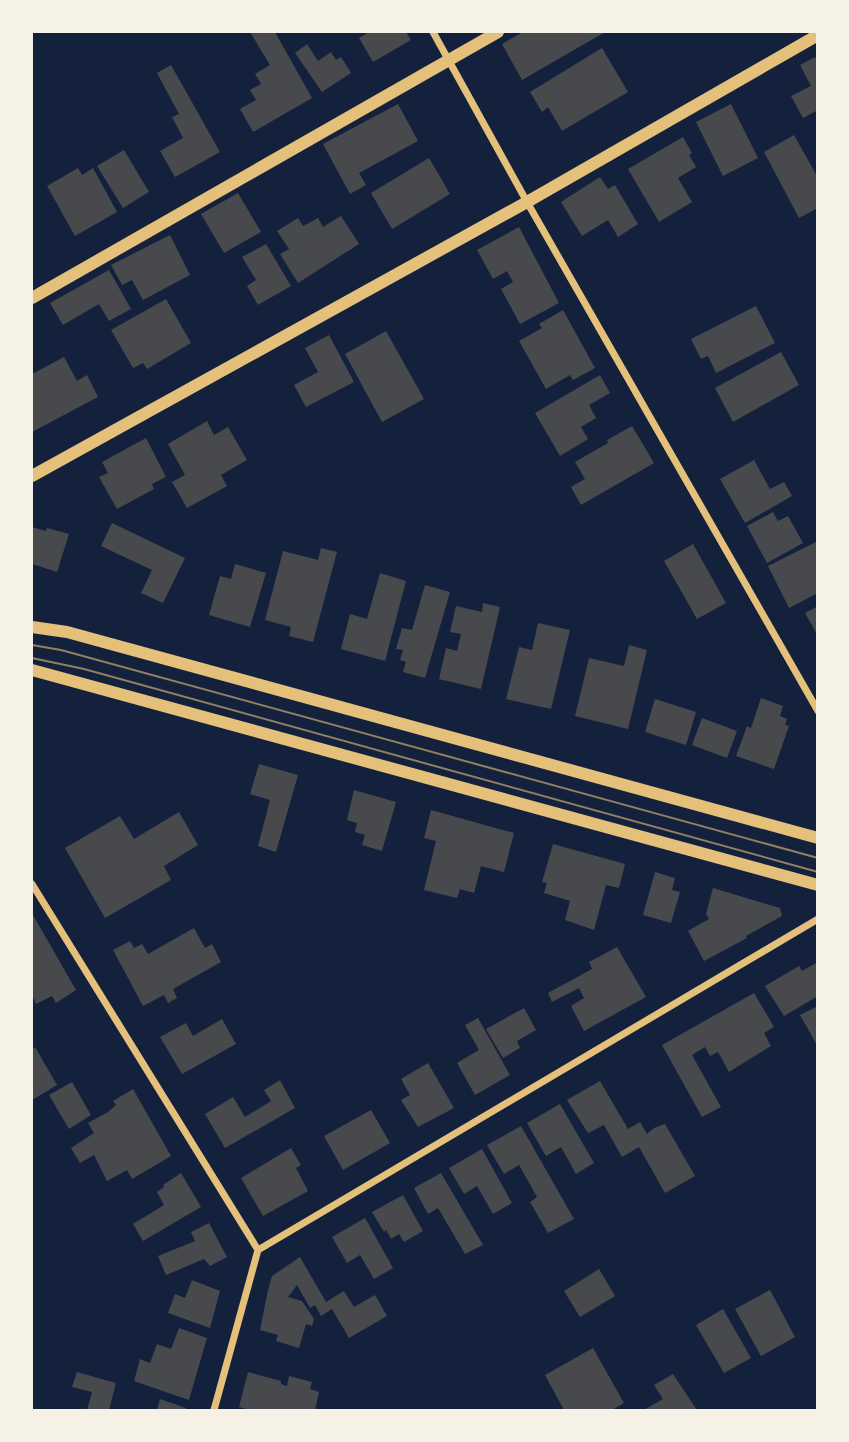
<svg xmlns="http://www.w3.org/2000/svg" width="849" height="1442" font-family="Spectral,serif">
  <style>
    .building { fill: #48494c }
    .lines { fill: none; stroke-linecap: round; stroke-linejoin: round }
    .minor { stroke: #e5c07b; stroke-width: 7 }
    .tertiary { stroke: #e5c07b; stroke-width: 12 }
    .tram { stroke: #918062; stroke-width: 2 }
  </style>
  <rect width="100%" height="100%" fill="#14213d"/>
  <!-- building -->
  <path class="building" d="M250,32h25l37,66 -59,34 -13,-23 16,-9 -6,-10 11,-6 -6,-10 15,-9z
    M369,32h37l5,8 -38,22 -14,-24z
    M523,32h82l-83,48 -20,-36z
    M307,44l11,17 13,-9 5,8 5,-3 10,16 -29,19 -27,-39z
    M602,48l26,44 -66,39 -14,-24 -6,5 -12,-20z
    M815,57l3,6v47l-15,8 -12,-22 20,-10 -11,-21z
    M171,65l49,87 -45,25 -15,-26 23,-13 -11,-21 7,-3 -22,-41z
    M398,104l20,37 -59,32 7,12 -16,9 -27,-50z
    M731,104l27,54 -35,18 -27,-54z
    M794,135l24,43v30l-19,10 -35,-66z
    M683,137l9,16 -3,2 7,12 -18,11 14,24 -33,20 -31,-53z
    M124,150l25,42 -26,16 -26,-42z
    M429,158l21,36 -58,35 -21,-36z
    M78,168l4,7 11,-7 24,44 -42,24 -28,-50z
    M600,177l8,12 7,-4 23,39 -20,13 -10,-17 -26,16 -21,-34z
    M238,193l23,39 -37,21 -23,-39z
    M341,216l18,28 -61,39 -18,-29 9,-5 -12,-18 21,-13 5,8 15,-8 5,9z
    M519,227l40,76 -39,21 -19,-35 12,-7 -6,-11 -14,8 -16,-29z
    M170,235l20,40 -47,25 -11,-20 -10,5 -11,-20z
    M266,244l25,42 -33,19 -11,-19 9,-6 -14,-23z
    M109,270l22,39 -22,12 -10,-17 -36,21 -13,-22z
    M166,299l25,44 -44,26 -4,-6 -10,5 -22,-38z
    M756,306l19,37 -59,30 -8,-17 -7,3 -10,-20z
    M563,310l32,58 -22,12 -3,-5 -24,14 -27,-48 23,-13 -3,-4z
    M386,331l38,68 -42,23 -37,-68z
    M329,335l25,47 -48,25 -12,-22 24,-13 -13,-24z
    M781,352l18,33 -66,37 -18,-34z
    M64,357l13,24 10,-6 11,22 -66,35v-58z
    M600,375l10,18 -21,12 7,13 -15,9 7,12 -28,17 -25,-43z
    M207,421l7,14 14,-8 19,33 -26,15 6,11 -40,22 -15,-26 13,-7 -17,-31z
    M632,426l22,37 -73,42 -10,-18 14,-8 -10,-17 33,-19 -1,-3z
    M146,438l20,39 -14,7 2,5 -37,20 -18,-32 9,-4 -6,-11z
    M754,460l16,29 14,-7 8,14 -47,27 -25,-44z
    M773,512l5,9 10,-5 15,27 -36,20 -20,-37z
    M112,523l73,35 -22,45 -22,-10 11,-23 -51,-24z
    M32,527l14,4 1,-3 22,6 -12,38 -25,-8z
    M818,541v52l-29,15 -21,-42z
    M693,544l33,59 -29,16 -33,-58z
    M321,548l16,4 -24,90 -24,-6 2,-9 -26,-7 18,-69 35,9z
    M235,564l31,9 -16,54 -41,-12 11,-39 11,3z
    M380,573l26,8 -21,80 -44,-12 9,-35 17,5z
    M425,585l25,7 -25,86 -22,-6 3,-10 -6,-2 3,-10 -7,-1 6,-21 10,2z
    M483,603l17,4 -19,82 -42,-10 7,-31 11,3 4,-17 -11,-2 6,-26 26,6z
    M818,606v30l-13,-23z
    M538,623l32,7 -19,79 -45,-10 13,-52 13,3z
    M629,645l18,5 -19,79 -53,-13 14,-58 35,8z
    M761,698l22,8 -3,10 7,3 -2,6 4,1 -15,43 -38,-13 11,-30 4,2z
    M655,699l41,13 -10,33 -41,-13z
    M702,718l35,13 -10,27 -35,-13z
    M259,764l39,11 -22,77 -18,-6 12,-46 -20,-6z
    M354,790l42,12 -14,49 -20,-6 3,-10 -10,-3 2,-9 -10,-3z
    M431,810l83,23 -10,39 -23,-6 -7,27 -14,-4 -3,9 -33,-8 12,-49 -12,-3z
    M179,812l19,33 -34,21 7,14 -66,38 -40,-70 55,-32 14,23z
    M553,844l72,20 -6,24 -13,-3 -12,45 -29,-10 5,-19 -26,-8 3,-10 -5,-1z
    M655,872l20,6 -3,12 8,2 -9,31 -28,-8z
    M713,888l67,20 2,8 -36,20 1,2 -43,23 -16,-30 21,-12 -3,-5z
    M33,915l43,75 -20,13 -4,-7 -16,8 -4,-9v-79z
    M194,928l11,20 7,-4 9,18 -48,27 4,9 -9,5 -4,-8 -21,11 -30,-56 17,-9 4,7 8,-4 6,10z
    M617,947l29,50 -62,34 -13,-25 13,-8 -5,-10 -27,14 -4,-9 44,-24 -3,-7z
    M818,962v34l-34,20 -19,-30 34,-20 3,5z
    M754,993l20,34 -10,6 7,13 -42,26 -11,-20 -8,4 -5,-9 -13,8 29,52 -19,10 -40,-72z
    M818,1006v41l-18,-32z
    M524,1008l12,22 -19,11 3,7 -17,10 -17,-29z
    M478,1018l32,57 -35,20 -18,-32 22,-13 -14,-25z
    M222,1019l14,25 -54,30 -22,-37 26,-14 7,13z
    M35,1047l22,38 -25,15v-50z
    M428,1063l26,45 -36,19 -17,-27 9,-5 -9,-16z
    M280,1080l15,28 -70,40 -20,-34 28,-17 12,20 26,-16 -7,-11z
    M600,1081l28,48 12,-7 7,12 7,-6 11,-4 30,52 -30,17 -26,-46 -17,10 -18,-32 -16,8 -21,-33z
    M72,1082l19,33 -22,14 -20,-34z
    M133,1089l38,67 -39,23 -5,-9 -20,11 -13,-26 -14,8 -9,-15 23,-15 -6,-10 20,-11 8,-7 -3,-4z
    M560,1104l34,59 -18,11 -15,-27 -15,9 -19,-33z
    M371,1110l19,33 -47,27 -19,-34z
    M521,1126l53,93 -26,14 -18,-31 7,-5 -18,-32 -15,9 -17,-29z
    M291,1148l10,17 -5,3 12,23 -45,25 -22,-38z
    M482,1149l30,54 -19,11 -16,-28 -13,8 -15,-26z
    M181,1173l20,34 -58,34 -10,-17 31,-19 -7,-13 7,-5 -1,-2z
    M441,1173l42,72 -18,9 -27,-46 -10,6 -14,-26z
    M403,1195l20,36 -19,11 -5,-8 -8,5 -5,-9 -2,2 -12,-20z
    M365,1218l28,50 -19,11 -14,-24 -13,8 -15,-26z
    M209,1223l18,34 -17,9 -6,-7 -38,16 -8,-19 37,-15 -4,-9z
    M300,1257l26,45 18,-11 10,16 21,-12 12,21 -38,22 -17,-29 -11,7 -6,-11 -5,3 -13,-23 -9,12 14,4 12,18 -2,7 -6,-2 -7,24 -23,-7 2,-6 -18,-5 8,-40 4,-14z
    M599,1269l16,27 -35,21 -16,-26z
    M192,1280l28,11 -10,37 -42,-15 7,-19 10,4z
    M770,1290l25,47 -34,19 -26,-47z
    M723,1309l28,49 -27,15 -28,-48z
    M179,1328l28,10 -18,62 -55,-19 6,-22 10,4 7,-19 14,5z
    M593,1348l31,55 -12,7h-48l-19,-35z
    M77,1372l39,11 -7,27h-22l5,-18 -20,-5z
    M248,1372l33,9v3l6,2 2,-10 23,6 -2,7 9,3 -4,18h-64l-12,-3z
    M673,1374l24,36h-53l19,-11 -9,-14z
    M160,1399l26,9v2h-29z"/>
  <g class="lines">
    <!-- minor -->
    <path class="minor" d="M433,32l94,170 291,509
      M32,884l226,366
      M214,1410l44,-160 560,-331"/>
    <!-- tertiary -->
    <path class="tertiary" d="M32,298l466,-266
      M32,476l495,-274 291,-167
      M32,627l35,5 751,206
      M32,670l786,215"/>
    <!-- tram -->
    <path class="tram" d="M32,645l29,5 757,208
      M32,658l52,11 734,203"/>
  </g>
  <!-- border -->
  <rect width="849" height="1442" fill="none" stroke="#f6f1e7" stroke-width="66"/>
</svg>
